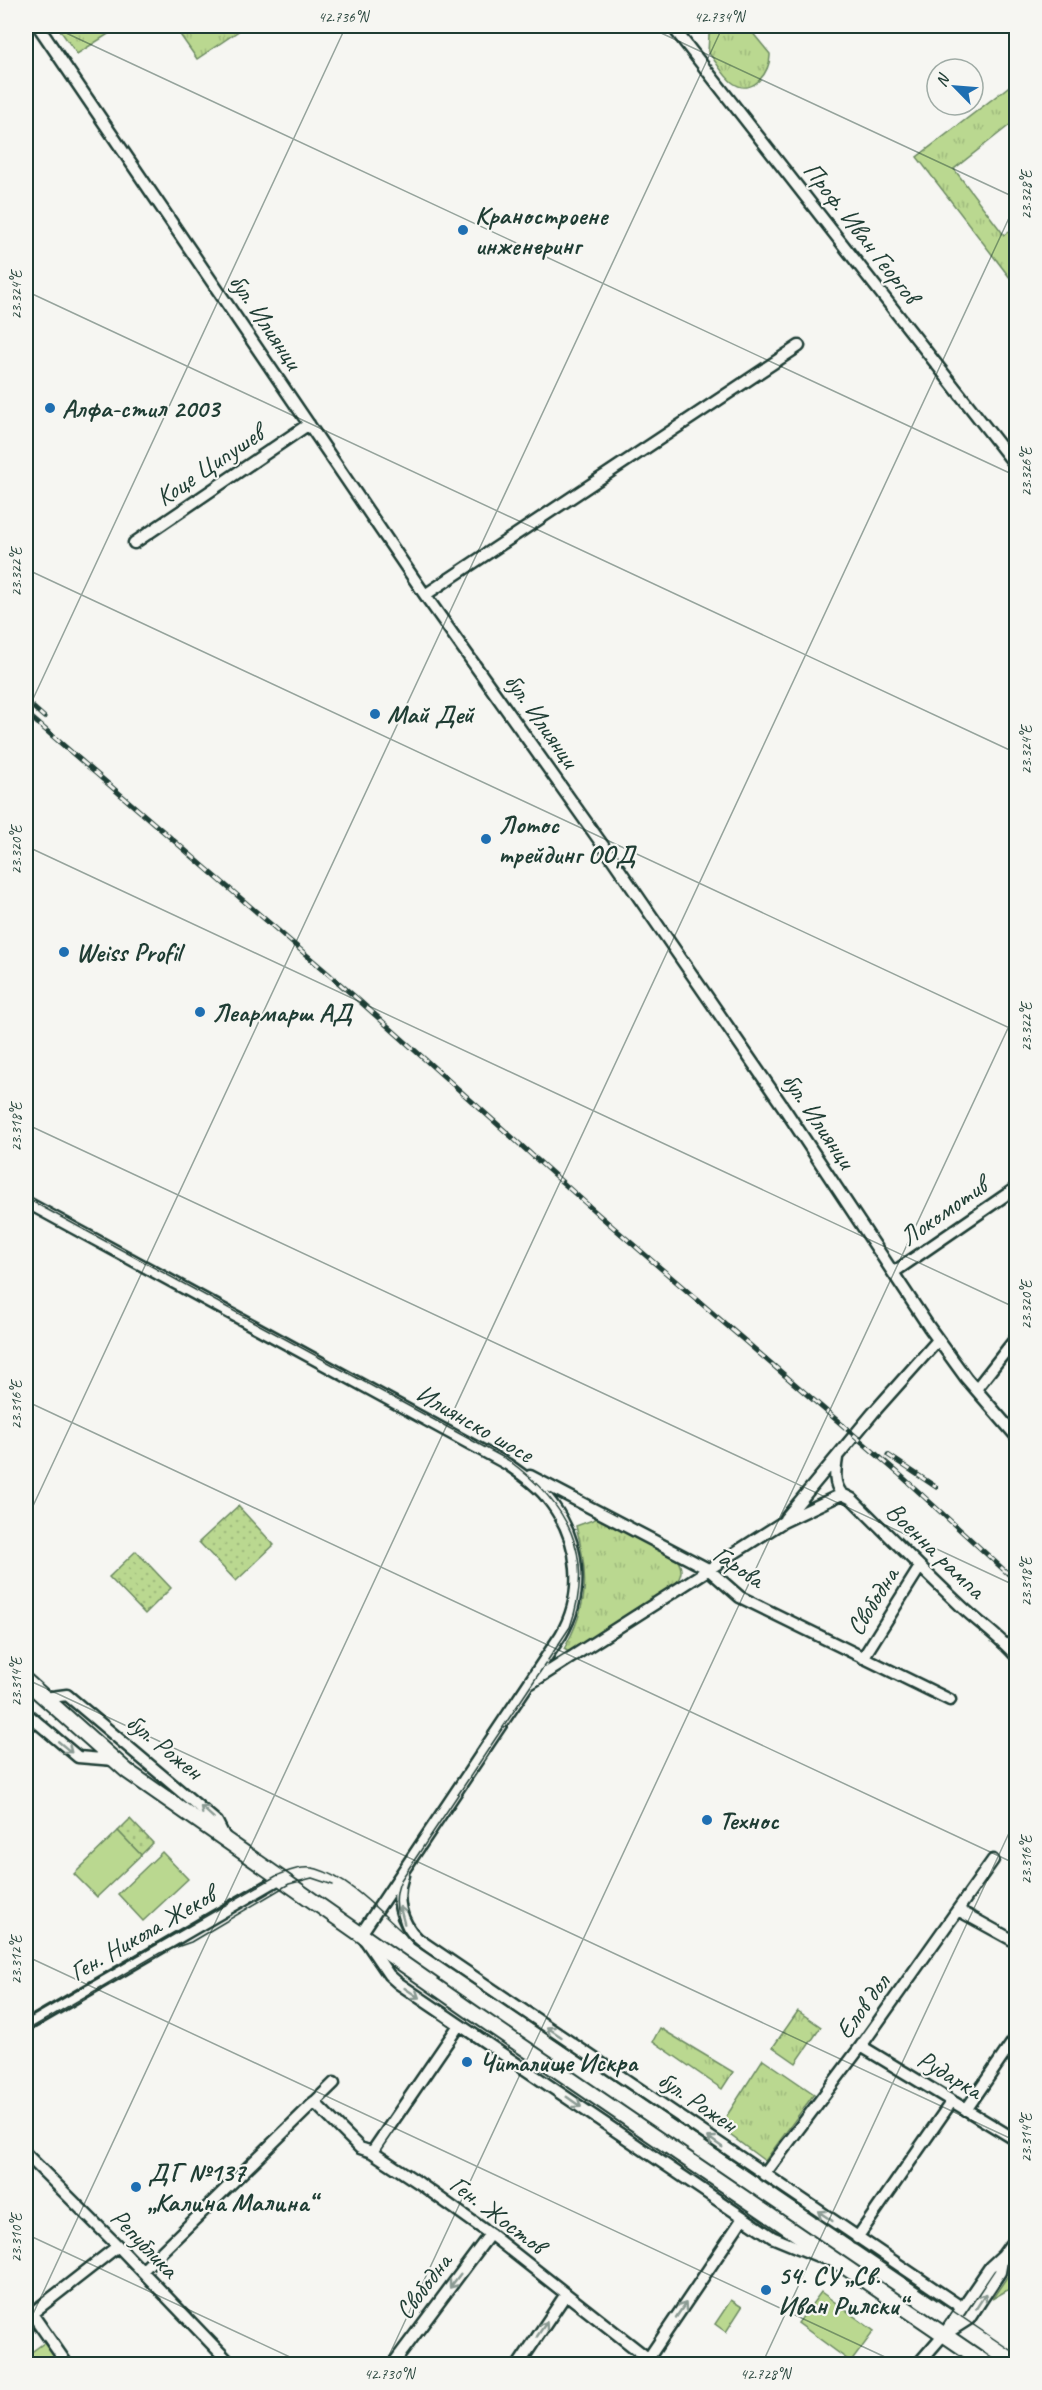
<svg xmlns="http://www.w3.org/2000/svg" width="1042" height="2390" font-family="Caveat,sans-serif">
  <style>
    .grass { fill: url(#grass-tufts); stroke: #6c8a62; stroke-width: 1.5 }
    .park { fill: url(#park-dots); stroke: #6c8a62; stroke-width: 1.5 }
    .garden { fill: #bad890; stroke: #6c8a62; stroke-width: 1.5 }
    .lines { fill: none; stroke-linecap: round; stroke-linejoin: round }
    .minor-casing { stroke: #1f3d34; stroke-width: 15 }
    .major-casing { stroke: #1f3d34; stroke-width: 18 }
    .minor { stroke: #f6f6f2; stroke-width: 10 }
    .major { stroke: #f6f6f2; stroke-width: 14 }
    .tram { stroke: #1f3d34; stroke-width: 1.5 }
    .rail-casing { stroke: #1f3d34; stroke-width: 5 }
    .rail { stroke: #f6f6f2; stroke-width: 3; stroke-dasharray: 9; stroke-linecap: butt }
    .oneway { stroke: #8a9a93 }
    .ticks { fill: none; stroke: #1f3d34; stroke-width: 1.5; stroke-opacity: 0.45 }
    .poi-dot { fill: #1f6fb2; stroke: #f6f6f2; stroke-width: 2 }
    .labels { text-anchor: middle; stroke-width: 4.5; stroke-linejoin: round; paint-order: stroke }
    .poi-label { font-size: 26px; font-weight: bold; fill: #1f3d34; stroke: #f6f6f2; text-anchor: start }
    .street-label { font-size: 26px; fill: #1f3d34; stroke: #f6f6f2 }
    .neatline { fill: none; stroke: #1f3d34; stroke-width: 2 }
    .ticks-label { font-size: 15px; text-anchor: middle; fill: #1f3d34 }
  </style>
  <defs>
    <pattern id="grass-tufts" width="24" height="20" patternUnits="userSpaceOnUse" patternTransform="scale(1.5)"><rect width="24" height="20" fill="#bad890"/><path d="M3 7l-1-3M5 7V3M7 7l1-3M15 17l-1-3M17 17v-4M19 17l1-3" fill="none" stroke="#9fba7d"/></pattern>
    <pattern id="park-dots" width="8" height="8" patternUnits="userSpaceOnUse" patternTransform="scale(1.5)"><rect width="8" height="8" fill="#bad890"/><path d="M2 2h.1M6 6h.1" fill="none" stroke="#9fba7d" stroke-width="1.8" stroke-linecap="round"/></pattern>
  </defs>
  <rect width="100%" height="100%" fill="#f6f6f2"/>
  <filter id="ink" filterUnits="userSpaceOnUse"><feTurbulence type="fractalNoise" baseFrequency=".0167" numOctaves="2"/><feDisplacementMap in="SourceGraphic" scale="12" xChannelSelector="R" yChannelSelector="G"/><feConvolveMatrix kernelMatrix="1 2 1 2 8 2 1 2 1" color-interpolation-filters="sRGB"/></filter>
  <g filter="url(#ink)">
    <!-- grass -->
    <path class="grass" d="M57,26h64l-44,28z
      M174,26h72l-49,33z
      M716,26h31l23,28c1,18 -18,43 -37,29 -10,-7 -17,-22 -25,-31l1,-17z
      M1016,81v39l-62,49 50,66 12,-9v55l-2,2 -97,-126z
      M598,1518l79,41c6,10 5,15 -1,25l-107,68 -5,-3c25,-44 25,-75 12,-123z
      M798,2011l23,16 -25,36 -23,-16z
      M660,2028l73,44 -11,17 -69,-48z
      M763,2059l51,35 -49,67 -39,-29 5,-8 -7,-4z
      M1016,2264v21l-24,14z"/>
    <!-- park -->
    <path class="park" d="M238,1506l36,39 -38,36 -37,-39z
      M136,1551l35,37 -26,26 -36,-37z
      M130,1819l23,24 -12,12 -23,-24z"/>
    <!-- garden -->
    <path class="garden" d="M118,1831l23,24 -44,42 -23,-23z
      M162,1852l26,27 -45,42 -25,-27z
      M821,2292l53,39 -23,31 -53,-39z
      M731,2300l11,7 -16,25 -11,-8z
      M44,2343l16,21h-34v-8z"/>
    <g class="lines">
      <!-- minor casing -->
      <g class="minor-casing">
        <path id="minor" d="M38,26l387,569 179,252 182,264 143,216 37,51 50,58
          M672,26l344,440
          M134,543l175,-119
          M425,595l374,-249
          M26,1202l481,262c16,11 33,23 45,40 28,38 33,90 9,131l-200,299 28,41 9,8 374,254 56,23
          M894,1272l122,-84
          M976,1389l40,-51
          M837,1458c-2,13 -4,26 5,36
          M530,1476l178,93 32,28 210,103
          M785,1519l88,-106 65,-73
          M863,1658l57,-91
          M531,1683l252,-161 59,-28 10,5c36,36 72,72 109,107 19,18 39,31 55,50
          M44,1698l23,-3 150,127 9,18
          M26,1713l52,44 36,3
          M403,1875c-8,23 -3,47 15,64l543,368
          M958,1910l58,32
          M26,2026l255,-148
          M861,2046l155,94
          M314,2102l46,46 12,4 47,31 71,51 165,130
          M966,2110l50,-73
          M372,2152l87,-127
          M26,2154l92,92 113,118
          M764,2175l97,-129 132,-186
          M857,2238l95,-137
          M142,2271l192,-188
          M26,2305l41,59
          M26,2318l92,-72
          M947,2333l22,-14 31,-47 3,-17
          M648,2359l95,-141
          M393,2364l97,-130
          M519,2364l47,-70
          M918,2364l26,-30 46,-67 13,-12 13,-18"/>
      </g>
      <!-- major casing -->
      <g class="major-casing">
        <path id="major" d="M26,1681l101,90 342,239 518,354"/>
      </g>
      <!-- minor -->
      <use href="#minor" class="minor"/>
      <!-- major -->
      <use href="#major" class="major"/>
      <!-- tram -->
      <path class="tram" d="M26,1198l482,262c59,43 88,94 62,167l-169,253c-8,17 -5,35 3,52
        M26,2020l250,-144c13,-5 27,-11 41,-7 41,12 76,60 111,84l588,401
        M26,2031l134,-78 31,-11 98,-58 23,-6 21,7"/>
      <!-- rail casing -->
      <g class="rail-casing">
        <path id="rail" d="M26,701l18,16
          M26,713l328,283 245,219 299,258 118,108
          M888,1455l48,32"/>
      </g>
      <!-- rail -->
      <use href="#rail" class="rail"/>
    </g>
    <!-- one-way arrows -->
    <defs><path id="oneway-shaft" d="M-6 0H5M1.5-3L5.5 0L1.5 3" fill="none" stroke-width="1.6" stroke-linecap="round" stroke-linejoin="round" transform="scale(1.5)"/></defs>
    <g class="oneway">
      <use href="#oneway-shaft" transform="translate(65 1747) rotate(40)"/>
      <use href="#oneway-shaft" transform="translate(207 1812) rotate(-138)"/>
      <use href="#oneway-shaft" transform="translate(402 1915) rotate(-105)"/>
      <use href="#oneway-shaft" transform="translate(412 1993) rotate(34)"/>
      <use href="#oneway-shaft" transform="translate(554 2032) rotate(-146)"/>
      <use href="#oneway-shaft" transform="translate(574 2102) rotate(35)"/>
      <use href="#oneway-shaft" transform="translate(715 2142) rotate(-145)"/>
      <use href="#oneway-shaft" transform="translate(825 2216) rotate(-146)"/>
      <use href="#oneway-shaft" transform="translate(455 2281) rotate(127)"/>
      <use href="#oneway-shaft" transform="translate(981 2301) rotate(-57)"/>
      <use href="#oneway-shaft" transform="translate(681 2310) rotate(-56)"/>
      <use href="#oneway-shaft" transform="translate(542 2329) rotate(-56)"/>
    </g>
  </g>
  <!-- ticks -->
  <path class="ticks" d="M51,26l965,450M646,26l370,172M26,291l990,462M26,569l990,462M26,714l320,-688M26,846l990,462M26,1124l990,462M26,1401l990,463M26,1521l697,-1495M26,1679l990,462M26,1956l874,408M26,2234l279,130M26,2329l990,-2126M385,2364l631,-1353M762,2364l254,-546"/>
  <!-- markers -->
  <g class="poi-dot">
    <circle cx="463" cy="230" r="6"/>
    <circle cx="50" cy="408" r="6"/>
    <circle cx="375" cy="714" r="6"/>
    <circle cx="486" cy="839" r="6"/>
    <circle cx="64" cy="952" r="6"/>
    <circle cx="200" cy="1012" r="6"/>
    <circle cx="707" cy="1820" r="6"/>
    <circle cx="467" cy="2062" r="6"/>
    <circle cx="136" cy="2187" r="6"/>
    <circle cx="766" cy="2290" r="6"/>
  </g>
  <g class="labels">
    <!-- poi labels -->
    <g class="poi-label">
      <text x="475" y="224">Краностроене<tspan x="475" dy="30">инженеринг</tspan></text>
      <text x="62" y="417">Алфа-стил 2003</text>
      <text x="387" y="723">Май Дей</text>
      <text x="498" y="833">Лотос<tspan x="498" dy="30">трейдинг ООД</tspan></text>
      <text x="76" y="961">Weiss Profil</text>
      <text x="212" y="1021">Леармарш АД</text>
      <text x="719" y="1829">Технос</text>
      <text x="479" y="2071">Читалище Искра</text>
      <text x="148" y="2181">ДГ №137<tspan x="148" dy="30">„Калина Малина“</tspan></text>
      <text x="778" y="2284">54. СУ „Св.<tspan x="778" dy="30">Иван Рилски“</tspan></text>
    </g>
    <!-- street labels -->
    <g class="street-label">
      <text transform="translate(862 232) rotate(52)" y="9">Проф. Иван Георгов</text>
      <text transform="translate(266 321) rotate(56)" y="9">бул. Илиянци</text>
      <text transform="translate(209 465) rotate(-34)" y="9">Коце Ципушев</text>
      <text transform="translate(542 720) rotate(55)" y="9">бул. Илиянци</text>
      <text transform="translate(819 1120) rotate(56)" y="9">бул. Илиянци</text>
      <text transform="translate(943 1211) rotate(-35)" y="9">Локомотив</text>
      <text transform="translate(475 1423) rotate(30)" y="9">Илиянско шосе</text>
      <text transform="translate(936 1550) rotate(44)" y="9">Военна рампа</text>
      <text transform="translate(739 1566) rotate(34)" y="9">Гарова</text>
      <text transform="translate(872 1601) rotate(-58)" y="9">Свободна</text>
      <text transform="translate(165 1746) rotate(39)" y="9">бул. Рожен</text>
      <text transform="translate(142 1933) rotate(-30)" y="9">Ген. Никола Жеков</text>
      <text transform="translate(862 2006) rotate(-54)" y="9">Елов дол</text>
      <text transform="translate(950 2074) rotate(31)" y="9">Рударка</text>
      <text transform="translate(698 2101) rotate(34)" y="9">бул. Рожен</text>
      <text transform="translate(498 2214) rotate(37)" y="9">Ген. Жостов</text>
      <text transform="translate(145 2243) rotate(46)" y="9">Република</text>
      <text transform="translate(423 2286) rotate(-53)" y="9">Свободна</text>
    </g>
  </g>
  <!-- margin -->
  <rect width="1042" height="2390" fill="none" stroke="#f6f6f2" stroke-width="66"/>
  <!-- north arrow -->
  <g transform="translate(955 87) rotate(295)"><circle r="28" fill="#f6f6f2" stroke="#a0aca6" stroke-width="1.5"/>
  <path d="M0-4.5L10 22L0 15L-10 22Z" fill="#1f6fb2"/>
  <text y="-9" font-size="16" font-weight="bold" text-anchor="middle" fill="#1f3d34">N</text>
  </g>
  <rect x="33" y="33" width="976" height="2324" class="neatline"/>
  <g class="ticks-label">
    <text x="343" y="22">42.736°N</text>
    <text x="719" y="22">42.734°N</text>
    <text transform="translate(1026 195) rotate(-90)" y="5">23.328°E</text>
    <text transform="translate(16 295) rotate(-90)" y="5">23.324°E</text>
    <text transform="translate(1026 472) rotate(-90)" y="5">23.326°E</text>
    <text transform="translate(16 572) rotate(-90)" y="5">23.322°E</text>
    <text transform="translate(1026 750) rotate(-90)" y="5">23.324°E</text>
    <text transform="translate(16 850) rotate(-90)" y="5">23.320°E</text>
    <text transform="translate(1026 1027) rotate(-90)" y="5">23.322°E</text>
    <text transform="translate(16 1127) rotate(-90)" y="5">23.318°E</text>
    <text transform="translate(1026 1305) rotate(-90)" y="5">23.320°E</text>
    <text transform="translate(16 1405) rotate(-90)" y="5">23.316°E</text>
    <text transform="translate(1026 1582) rotate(-90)" y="5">23.318°E</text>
    <text transform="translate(16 1682) rotate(-90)" y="5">23.314°E</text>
    <text transform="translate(1026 1860) rotate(-90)" y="5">23.316°E</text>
    <text transform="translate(16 1960) rotate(-90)" y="5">23.312°E</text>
    <text transform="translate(1026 2138) rotate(-90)" y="5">23.314°E</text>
    <text transform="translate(16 2238) rotate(-90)" y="5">23.310°E</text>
    <text x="389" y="2379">42.730°N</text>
    <text x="765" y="2379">42.728°N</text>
  </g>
</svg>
